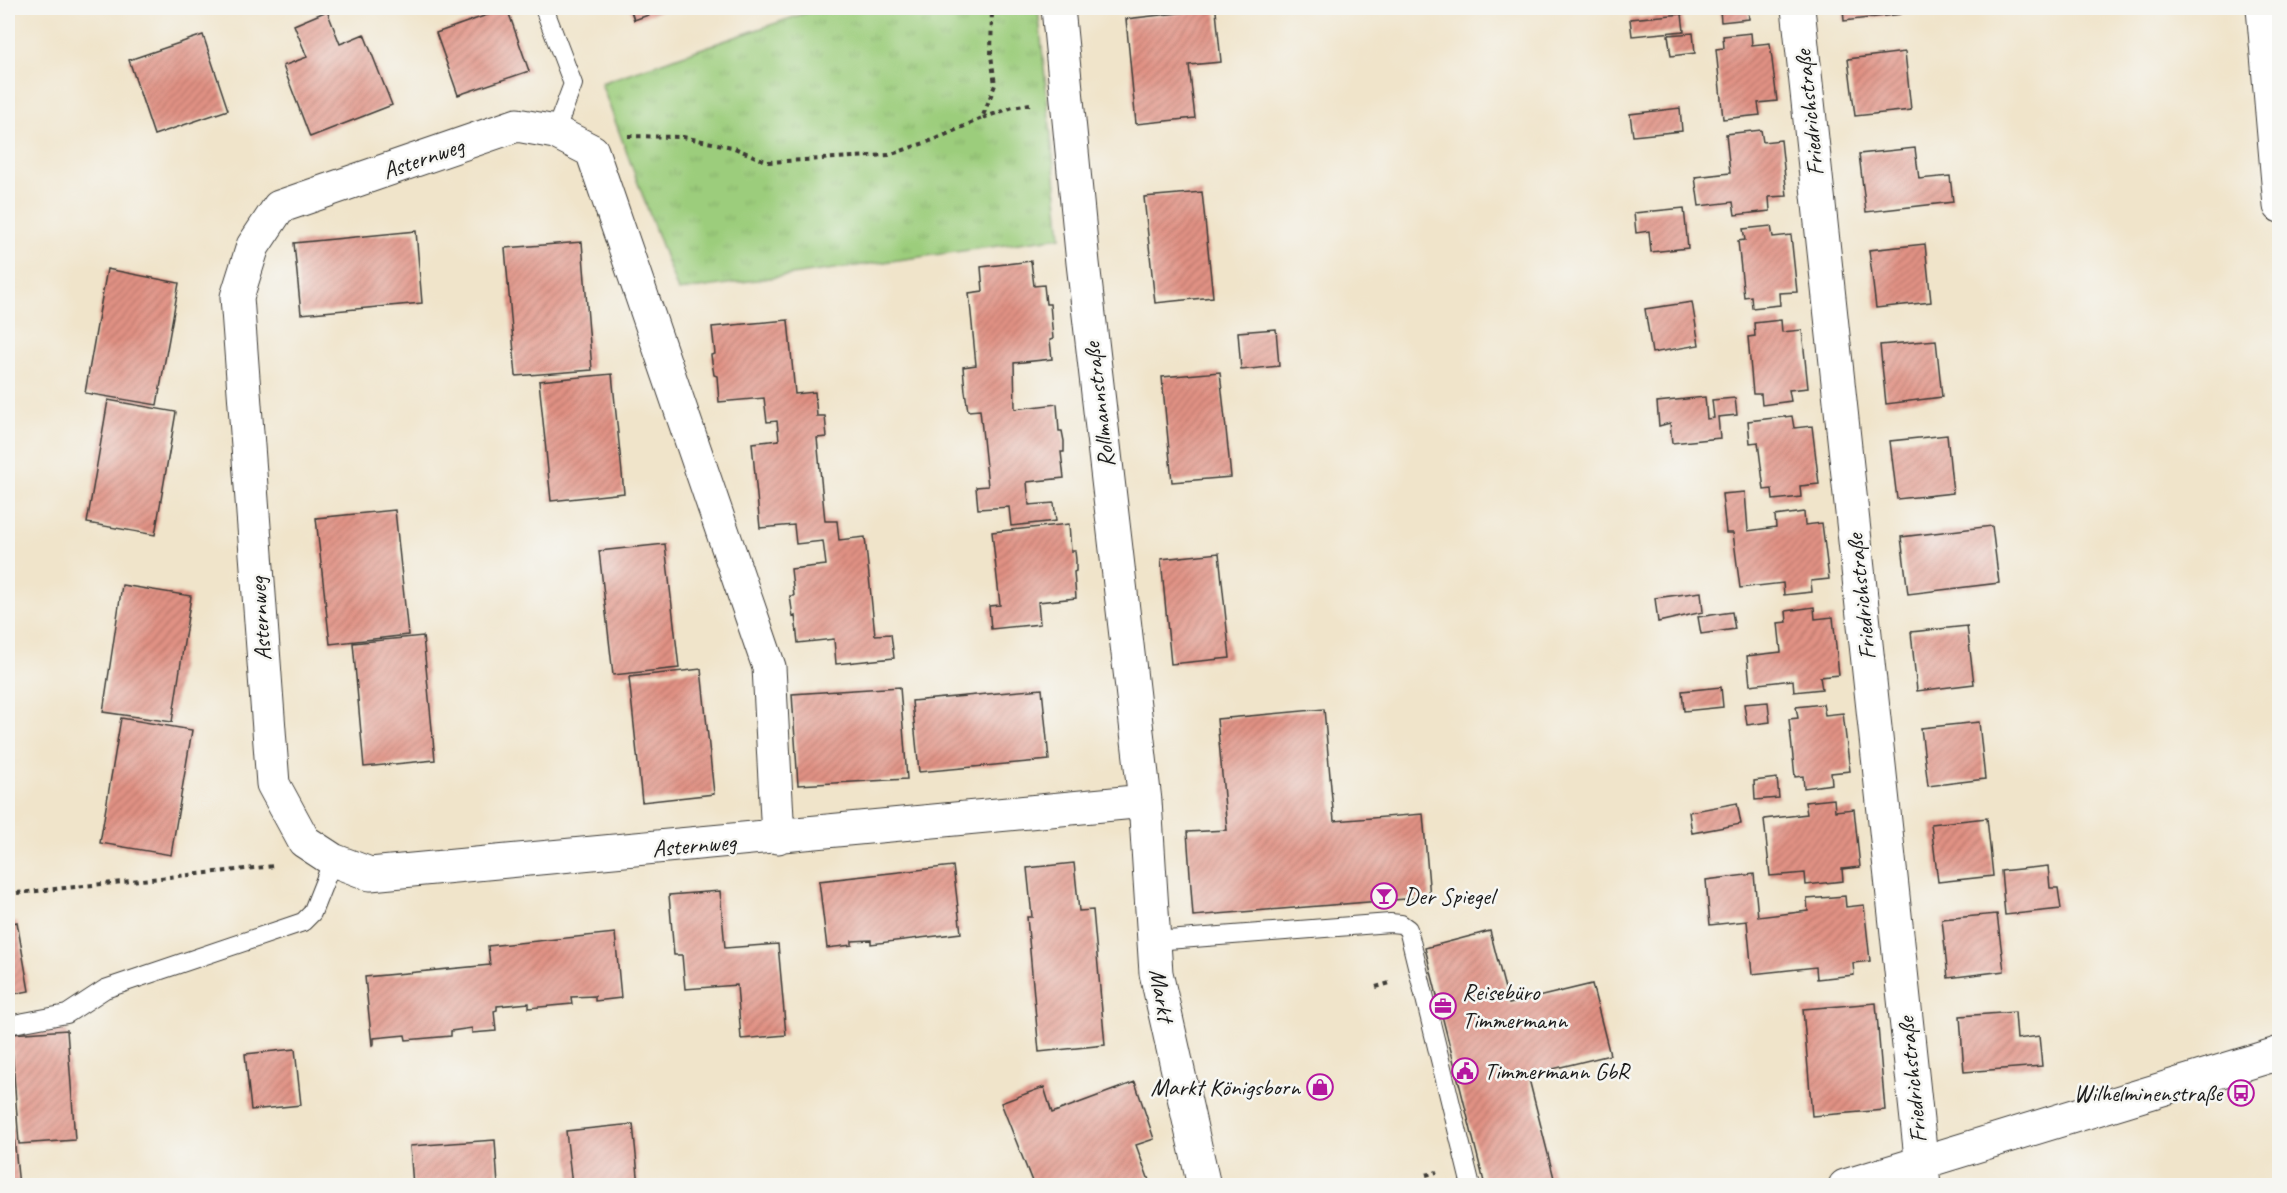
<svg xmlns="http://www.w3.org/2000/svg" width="2287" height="1193" font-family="Caveat,sans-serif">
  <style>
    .grass { fill: url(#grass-tufts); stroke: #5c744c; stroke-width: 1.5 }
    .building { fill: url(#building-hatch) }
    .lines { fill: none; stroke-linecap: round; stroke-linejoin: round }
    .lane-casing { stroke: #3c3a36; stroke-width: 20 }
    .street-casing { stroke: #3c3a36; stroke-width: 35 }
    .path { stroke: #3c3a36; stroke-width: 4; stroke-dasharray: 4.5 4.5; stroke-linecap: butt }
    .lane { stroke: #fff; stroke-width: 18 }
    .street { stroke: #fff; stroke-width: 33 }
    .labels { text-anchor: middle; stroke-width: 5; stroke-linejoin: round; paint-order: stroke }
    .street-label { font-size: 24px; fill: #1c1c1c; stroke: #f6f6f2 }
    .poi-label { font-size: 24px; fill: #1c1c1c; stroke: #f6f6f2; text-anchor: start }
  </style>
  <defs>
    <pattern id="grass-tufts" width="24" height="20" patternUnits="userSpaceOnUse" patternTransform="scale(1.5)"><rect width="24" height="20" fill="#9ccd7c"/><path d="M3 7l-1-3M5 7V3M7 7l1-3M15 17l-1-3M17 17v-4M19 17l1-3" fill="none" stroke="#86af6b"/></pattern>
    <pattern id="building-hatch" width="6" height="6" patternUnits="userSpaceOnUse" patternTransform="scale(1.5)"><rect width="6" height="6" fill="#e19284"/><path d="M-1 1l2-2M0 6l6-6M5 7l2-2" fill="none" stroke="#b6766b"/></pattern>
  </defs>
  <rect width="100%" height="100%" fill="#f6f6f2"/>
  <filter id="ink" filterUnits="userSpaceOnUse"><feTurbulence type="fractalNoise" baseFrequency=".0167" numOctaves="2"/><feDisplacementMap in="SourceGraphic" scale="12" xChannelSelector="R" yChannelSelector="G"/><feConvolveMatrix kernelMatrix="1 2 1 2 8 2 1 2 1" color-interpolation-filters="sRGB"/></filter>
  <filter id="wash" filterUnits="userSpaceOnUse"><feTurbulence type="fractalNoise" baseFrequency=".008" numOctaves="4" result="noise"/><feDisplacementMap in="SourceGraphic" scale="24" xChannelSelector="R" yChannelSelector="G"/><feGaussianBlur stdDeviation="1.35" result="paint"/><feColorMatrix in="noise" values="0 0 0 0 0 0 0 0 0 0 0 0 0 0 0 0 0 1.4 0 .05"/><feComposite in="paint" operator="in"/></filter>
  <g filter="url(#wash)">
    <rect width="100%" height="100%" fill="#f0e4ca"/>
    <!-- grass -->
    <path class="grass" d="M820,8h218l23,229 -383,54 -77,-208z"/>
    <g id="blocks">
      <!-- building -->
      <path class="building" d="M507,8l22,63 -71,24 -22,-62z
        M630,8h38l-34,12z
        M1712,8h36l1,11 -28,3 -1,-12 -8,1z
        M1843,8h58v6l-57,7z
        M1213,9l3,2 5,51 -32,3 6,53 -59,6 -10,-105z
        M327,11l13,33 24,-10 28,71 -82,32 -27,-71 24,-9 -13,-32z
        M1682,14l2,17 -52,5 -2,-17z
        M1693,33l2,20 -24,3 -3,-21z
        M1751,33l1,12 18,-2 7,58 -19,2 2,12 -37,4 -7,-70 8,-1 -1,-12z
        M203,35l25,75 -74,25 -25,-75z
        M1905,52l6,58 -56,6 -7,-57z
        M1680,108l2,23 -49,5 -3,-22z
        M1761,130l2,12 18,-2 6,56 -18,1 1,14 -35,4 -2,-13 -34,4 -4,-29 35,-4 -4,-39z
        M1915,148l4,31 31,-3 3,26 -87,10 -7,-58z
        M1202,192l11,105 -58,6 -11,-106z
        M1684,208l4,40 -37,4 -2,-21 -13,2 -2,-20z
        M1771,226l2,11 18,-2 6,57 -18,1 1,12 -28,3 -1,-12 -7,1 -6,-56 7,-1 -2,-11z
        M416,231l6,72 -121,11 -7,-71z
        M582,242l10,128 -76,6 -11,-128z
        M1925,244l6,58 -55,6 -7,-58z
        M1031,261l3,25 10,-1 2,19h4l3,35 -3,1 2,19 -38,4 1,46 42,-5 2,27h3l2,10v11h-3l3,26 -37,4 2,23 25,-2 2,18 -45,5 -2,-19 -31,2 -2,-22 12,-1 -8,-76 -12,1 -3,-20 -2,-24 13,-2 -7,-72 14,-2 -2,-24z
        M107,269l72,14 -22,122 -72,-12z
        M1692,302l7,43 -47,8 -7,-44z
        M788,320l7,74 20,-2 2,24h8l2,21 -10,1 8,83h12l2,19 26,-3 10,98 16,-1 3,24 -58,6 -2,-25 -36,4 -3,-27 -2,1 -3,-21h4l-3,-27 35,-4 -3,-24 -27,3 -2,-19 -34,3 -8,-85 27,-3 -2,-19 -10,1 -3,-24 -45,4 -2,-26 -3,-1 -3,-20 4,-1 -3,-27z
        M1781,320l1,12 20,-2 6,58 -19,2 2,11 -29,4 -1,-11h-8l-5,-57 7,-1 -1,-13z
        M1276,329l3,37 -38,4 -3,-38z
        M1936,340l6,57 -56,7 -6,-59z
        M1220,372l11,105 -59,5 -10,-105z
        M612,374l12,119 -73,8 -12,-120z
        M1705,397l2,22 7,-1 -2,-18 23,-2 2,17 -19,2 2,21 -48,5 -2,-20 -11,3 -2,-24z
        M108,400l68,12 -21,123 -68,-12z
        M1792,416l2,12 18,-2 7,58 -19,2 1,11 -28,3 -1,-11 -8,1 -6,-48 -8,1 -2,-22z
        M1947,435l6,58 -56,6 -7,-58z
        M1745,492l3,39 28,-4 -1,-11 29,-4 1,13 17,-2 7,56 -18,2 1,11 -28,3 -1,-12 -43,5 -7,-55h-7l-4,-39z
        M395,510l13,125 -78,9 -14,-126z
        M1069,524l2,27h4l1,9v11l-2,1 2,26 -38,4 2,22 -49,5 -2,-23 11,-1 -8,-73z
        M1992,526l7,57 -91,11 -7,-57z
        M665,544l14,124 -66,7 -14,-124z
        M1219,553l11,105 -59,6 -10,-105z
        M122,585l69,11 -19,126 -69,-10z
        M1701,592l2,20 -45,10 -3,-24z
        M1814,607l1,12 18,-2 6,58 -19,2 2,12 -28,3 -1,-12 -43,5 -3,-29 34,-4 -3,-29 9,-1 -1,-11z
        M1732,612l3,17 -34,5 -3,-17z
        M1967,626l7,58 -57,7 -6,-59z
        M423,636l12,124 -71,7 -11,-124z
        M701,669l13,125 -72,8 -13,-125z
        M900,687l7,92 -109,6 -6,-91z
        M1721,687l2,20 -39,4 -2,-20z
        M1042,689l7,71 -130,12 -7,-71z
        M1768,702l2,20 -23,3 -3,-21z
        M1823,704l2,11 18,-2 7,58 -19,2 1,11 -28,4 -1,-12 -8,1 -6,-58 9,-1 -2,-11z
        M1324,709l10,112 89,-7 7,83 -237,19 -6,-84 40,-2 -10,-111z
        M121,718l71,12 -21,125 -71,-12z
        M1979,722l6,57 -57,7 -7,-58z
        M1777,778l2,20 -24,2 -1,-19z
        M1834,799l1,12 19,-2 6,58 -18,2 1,12 -37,4 -1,-12 -35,3 -6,-57 43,-5 -2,-12z
        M1737,803l4,21 -49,9 -3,-21z
        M1987,818l6,58 -55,6 -7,-58z
        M1074,863l5,48 14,-1 12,135 -66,7 -12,-135h5l-5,-49z
        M953,866l8,67 -90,11v-4l-19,1v4l-25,3 -8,-67z
        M2048,866l2,22h8l3,21 -56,6 -4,-44z
        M1754,874l4,43 50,-6 -1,-12 38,-3 1,11 18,-2 6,56 -17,2 1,12 -37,4 -1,-12 -64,7 -5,-53 -37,4 -4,-45z
        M720,891l5,57 53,-4 8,91 -45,4 -4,-54 -52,4 -3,-34h-8l-5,-60z
        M1997,914l7,57 -56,7 -6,-59z
        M17,922l12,69 -21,4v-71z
        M1490,931l19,73 83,-20 18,71 -82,20 28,111h-71l-60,-238z
        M615,933l6,65 -26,3v-5l-24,1 1,7 -43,4v-5l-32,3v4l-3,1 2,20 -24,2v-5l-21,3v5l-45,4 -1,-5 -31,3v6l-2,1 -7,-68 125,-12 -2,-19z
        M1876,1003l9,107 -73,6 -9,-107z
        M2015,1012l2,27 22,-3 3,30 -78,6 -4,-56z
        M67,1030l8,110 -56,4 -8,-110z
        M295,1049l6,56 -50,5 -6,-56z
        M1135,1082l19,57 -18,6 15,41h-122l4,-2 -32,-81 43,-16 8,26z
        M633,1124l6,62h-67l-6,-55z
        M13,1127l6,59h-11v-58z
        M495,1140l3,46h-85l-3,-40z"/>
    </g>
  </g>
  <g filter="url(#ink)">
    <use href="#blocks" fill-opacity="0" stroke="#3c3a36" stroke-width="1.5"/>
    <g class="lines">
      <!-- lane casing -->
      <g class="lane-casing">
        <path id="lane" d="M544,8l29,76 -18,48
          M1154,941l236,-18 11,1 7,5 63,257
          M8,1025l59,-11 38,-25 198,-67 9,-9 21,-53"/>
      </g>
      <!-- street casing -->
      <g class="street-casing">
        <path id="street" d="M1058,8l25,255 62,538 11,172 48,213
          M1798,8l126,1178
          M2263,8l17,198
          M778,837l-9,-170 -177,-516 -37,-19 -38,-7 -238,82 -26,39 -16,51 36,487 31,57 29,19 37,14 775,-73
          M1845,1186l435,-133"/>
      </g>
      <!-- path -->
      <path class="path" d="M983,118l30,-11 17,-3
        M628,136l55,1 49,10 36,15 121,-7 47,-16 46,-21 13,-33 -4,-30 1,-47
        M8,894l266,-28
        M1376,987l14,-4
        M1426,1175l11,-3"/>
      <!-- lane -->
      <use href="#lane" class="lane"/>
      <!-- street -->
      <use href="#street" class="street"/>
    </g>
  </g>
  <!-- icons -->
  <defs>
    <g id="bar-ring" transform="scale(1.35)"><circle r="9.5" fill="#f6f6f2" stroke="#b5179e" stroke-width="1.5"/><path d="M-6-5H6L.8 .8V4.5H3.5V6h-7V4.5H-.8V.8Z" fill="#b5179e"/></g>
    <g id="office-ring" transform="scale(1.35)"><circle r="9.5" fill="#f6f6f2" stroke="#b5179e" stroke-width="1.5"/><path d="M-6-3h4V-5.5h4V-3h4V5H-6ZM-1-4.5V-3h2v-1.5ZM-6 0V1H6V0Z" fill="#b5179e"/></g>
    <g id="civic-ring" transform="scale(1.35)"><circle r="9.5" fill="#f6f6f2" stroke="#b5179e" stroke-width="1.5"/><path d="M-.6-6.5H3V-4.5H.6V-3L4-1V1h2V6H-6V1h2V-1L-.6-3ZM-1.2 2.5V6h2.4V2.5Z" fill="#b5179e"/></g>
    <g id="shop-ring" transform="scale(1.35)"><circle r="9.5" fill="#f6f6f2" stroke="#b5179e" stroke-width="1.5"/><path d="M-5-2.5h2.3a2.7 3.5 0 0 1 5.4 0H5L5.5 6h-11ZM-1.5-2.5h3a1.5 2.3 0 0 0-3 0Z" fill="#b5179e"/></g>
    <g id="bus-ring" transform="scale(1.35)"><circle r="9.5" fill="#f6f6f2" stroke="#b5179e" stroke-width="1.5"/><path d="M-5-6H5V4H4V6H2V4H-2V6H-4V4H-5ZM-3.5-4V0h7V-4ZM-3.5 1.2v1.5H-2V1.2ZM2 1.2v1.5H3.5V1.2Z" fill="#b5179e"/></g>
  </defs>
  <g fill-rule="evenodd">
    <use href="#bar-ring" x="1384" y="896"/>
    <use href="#office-ring" x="1443" y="1006"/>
    <use href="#civic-ring" x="1465" y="1071"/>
    <use href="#shop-ring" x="1320" y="1087"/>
    <use href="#bus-ring" x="2241" y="1093"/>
  </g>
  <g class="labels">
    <!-- street labels -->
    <g class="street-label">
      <text transform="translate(1809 113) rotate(-96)" y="8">Friedrichstraße</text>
      <text transform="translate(423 158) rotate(-19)" y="8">Asternweg</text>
      <text transform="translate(1099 405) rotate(-97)" y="8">Rollmannstraße</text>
      <text transform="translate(1861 597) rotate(-96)" y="8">Friedrichstraße</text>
      <text transform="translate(260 619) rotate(-94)" y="8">Asternweg</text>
      <text transform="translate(694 845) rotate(-5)" y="8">Asternweg</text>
      <text transform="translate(1162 995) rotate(80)" y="8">Markt</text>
      <text transform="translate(1912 1080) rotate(-96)" y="8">Friedrichstraße</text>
    </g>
    <!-- poi labels -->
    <g class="poi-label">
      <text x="1404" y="904">Der Spiegel</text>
      <text x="1462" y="1000">Reisebüro<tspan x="1462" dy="28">Timmermann</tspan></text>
      <text x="1484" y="1079">Timmermann GbR</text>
      <text x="1300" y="1095" text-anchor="end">Markt Königsborn</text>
      <text x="2222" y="1101" text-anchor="end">Wilhelminenstraße</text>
    </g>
  </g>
  <!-- margin -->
  <rect width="2287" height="1193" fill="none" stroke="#f6f6f2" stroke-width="30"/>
</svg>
